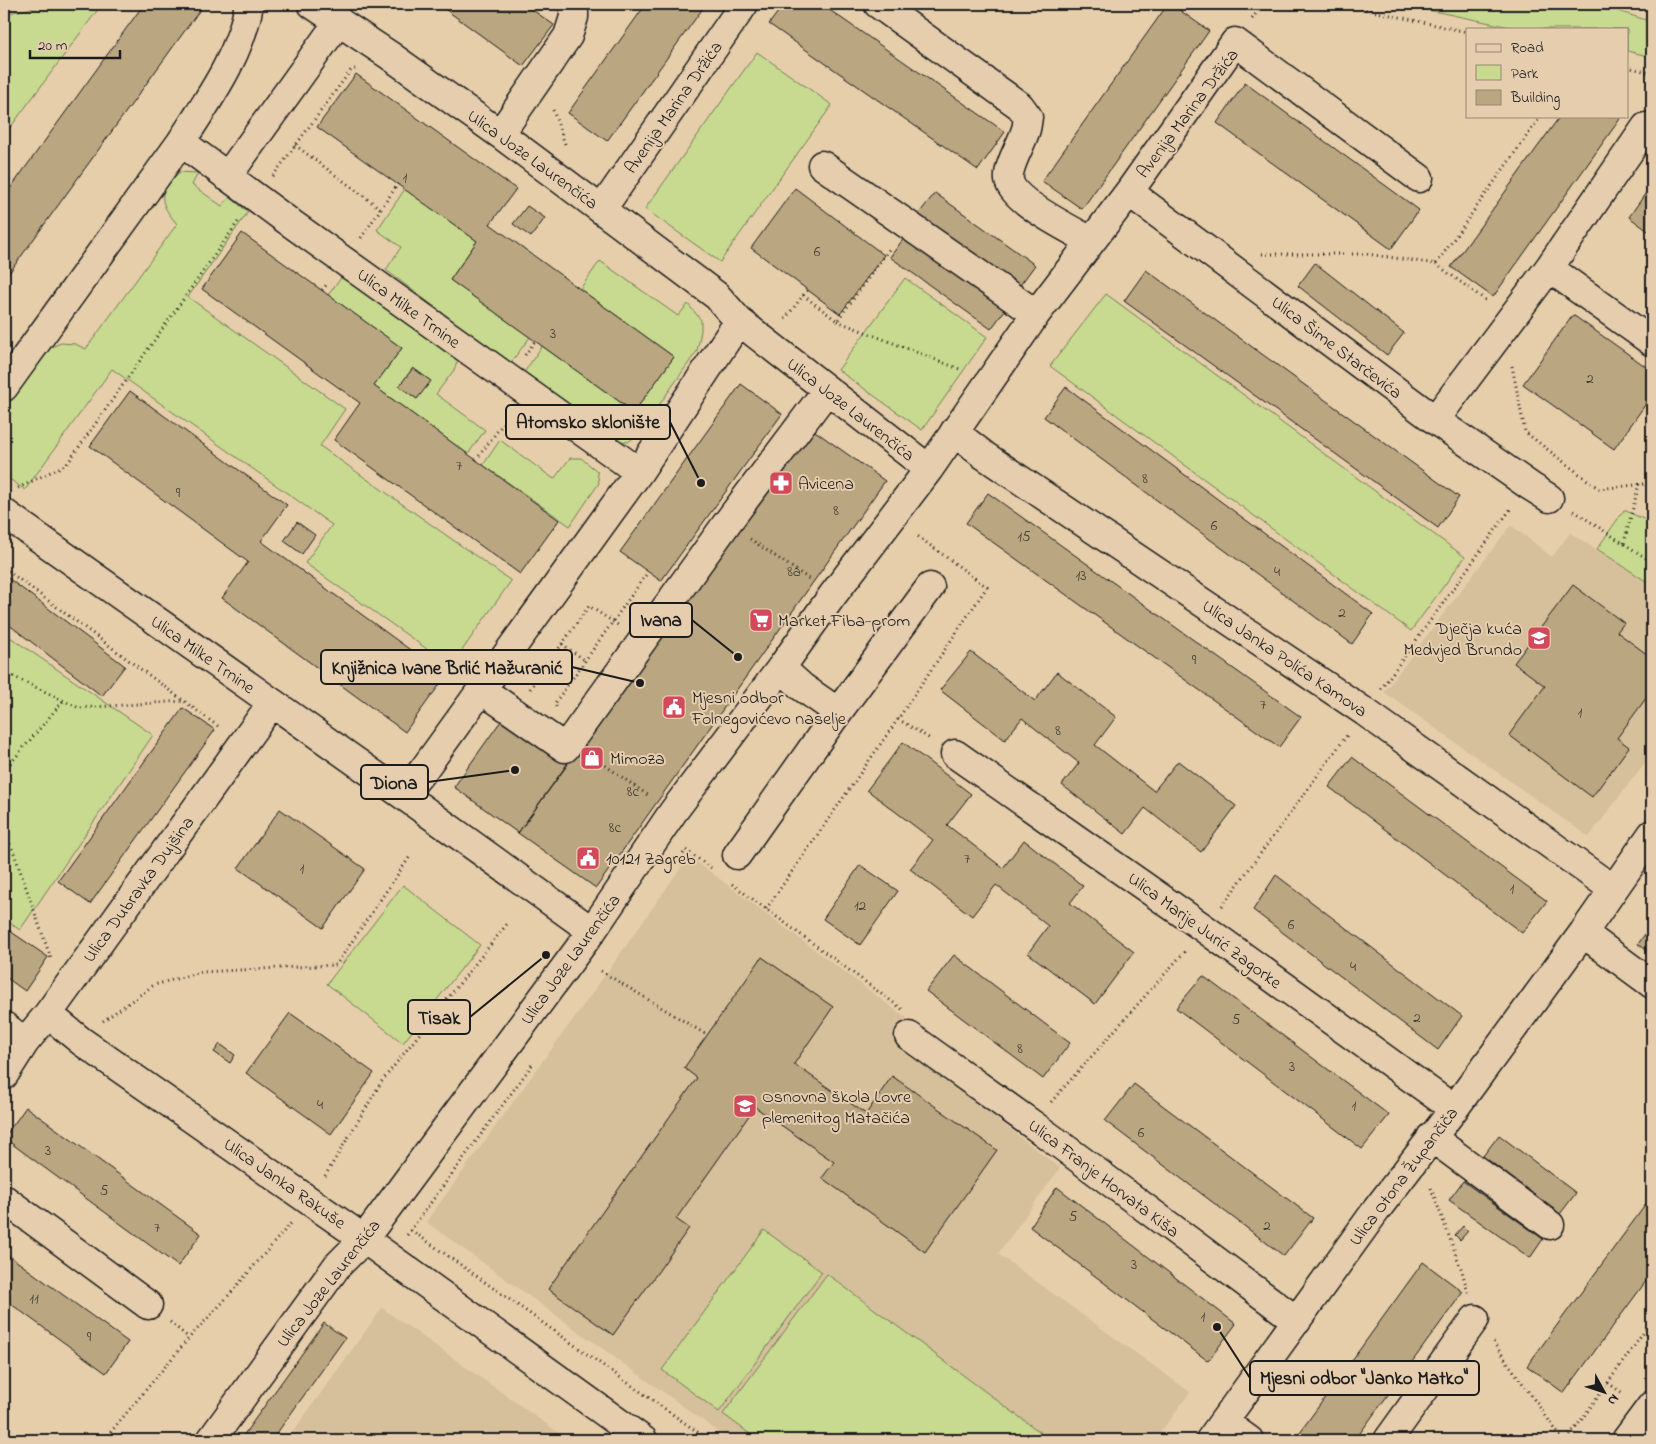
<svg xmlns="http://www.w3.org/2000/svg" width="1656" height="1444" font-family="'Indie Flower',sans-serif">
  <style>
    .built { fill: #d6bf9b }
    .green { fill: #c7da8f; stroke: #727b56; fill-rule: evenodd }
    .building { fill: #baa681; stroke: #1c1c1c }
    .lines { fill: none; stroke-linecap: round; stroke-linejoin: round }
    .minor-casing { stroke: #1c1c1c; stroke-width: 31 }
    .path { stroke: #1c1c1c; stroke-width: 3; stroke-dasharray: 1 4; stroke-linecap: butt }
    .minor { stroke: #e6cdae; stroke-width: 28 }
    .labels { text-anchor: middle; stroke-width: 4; stroke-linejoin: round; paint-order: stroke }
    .number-label { font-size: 15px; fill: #443e35 }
    .street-label { font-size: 18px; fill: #1c1c1c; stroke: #e6cdae }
    .poi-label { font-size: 18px; fill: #1c1c1c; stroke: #e6cdae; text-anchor: start }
    .leader { fill: none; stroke: #1c1c1c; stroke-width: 2 }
    .callout-dot { fill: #1c1c1c; stroke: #e6cdae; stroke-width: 2 }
    .callout { fill: #e6cdae; stroke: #1c1c1c; stroke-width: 2 }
    .callout-label { font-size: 19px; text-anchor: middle; font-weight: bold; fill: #1c1c1c }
  </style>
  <rect width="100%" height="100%" fill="#e7ceab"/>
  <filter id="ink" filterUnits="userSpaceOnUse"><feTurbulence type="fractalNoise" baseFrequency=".02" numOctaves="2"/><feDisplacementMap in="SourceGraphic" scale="10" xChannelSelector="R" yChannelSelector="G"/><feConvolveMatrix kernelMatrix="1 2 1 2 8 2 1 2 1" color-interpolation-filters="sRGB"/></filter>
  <g filter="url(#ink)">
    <!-- built -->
    <path class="built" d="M1511,525l41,32 18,-24 82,52v168l-63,84 -205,-145z
      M689,856l224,167 -14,20 161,125 -62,86 192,138 -35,48h-425l-304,-218 180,-248z
      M382,1308l187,132h-282z"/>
    <!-- green -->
    <path class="green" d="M51,4h51l-98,132v-122z
      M1400,4h196l56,18v35l-25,-6v-22h-108z
      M757,52l75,53 -112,157 -75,-53z
      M180,172l18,1 -6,12 30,21 8,-9 18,15 -60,85 157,112 -25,37 191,135 -60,85 -146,-103 27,-38 -220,-156 -87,121 -21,-15v-65l45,-62 12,-5 14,1 11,5 91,-125c-19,-22 -20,-33 3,-52z
      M405,189l72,52 -27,39 80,57 -20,27 -124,-94 15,-23 -24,-17z
      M600,261l78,55 10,-12 13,16v11l-4,20 -59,84 -10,7 -10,-1 -95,-67 19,-28 92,66 40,-55 -94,-68z
      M345,273l109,76 4,11 -4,10 -18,24 49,36 -17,24 -94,-68 28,-38 -74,-53zM413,368l17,13 -13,18 -17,-13z
      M905,278l82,59 -65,93 -84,-60z
      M1106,294l359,263 -54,74 -361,-265z
      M500,440l54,39 16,-21h11l16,13 2,12 -29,43 -87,-61z
      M1624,510l28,13v62l-55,-36z
      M4,633l149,102 -133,195 -16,-11z
      M403,885l77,60 -77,98 -76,-59z
      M764,1230l58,42 -103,140 -57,-42z
      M827,1274l214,159 -6,7h-277l-35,-26z"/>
    <!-- building -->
    <path class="building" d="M144,4h54l4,3 -198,273v-83z
      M438,4h86l30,21 -31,41z
      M646,4h60l-99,137 -39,-28z
      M784,4h37l184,128 -27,38 -209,-146z
      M1168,4h3l38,27 -127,178 -40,-28z
      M356,74l160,115 -26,35 184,133 -40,55 -184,-132 27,-39 -160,-114z
      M1245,83l174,127 -28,39 -174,-126z
      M1560,116h62l-129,181 -42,-30z
      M1652,184v50l-23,-17z
      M795,188l89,67 -44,59 -89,-66z
      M935,193l100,72 -17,23 -101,-72z
      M527,206l18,12 -14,19 -18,-13z
      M242,233l160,115 -28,38 185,134 -39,54 -186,-134 26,-37 -158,-114z
      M907,234l101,72 -17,23 -101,-72z
      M1315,263l89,70 -17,22 -89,-69z
      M1146,270l313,227 -21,31 -314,-227z
      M1573,315l79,56v24l-38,54 -91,-65z
      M413,368l18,13 -14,18 -18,-13z
      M741,384l41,30 -121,167 -41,-29z
      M1066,387l307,227 -21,30 -308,-227z
      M130,391l157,114 -26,36 185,135 -41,56 -183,-134 26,-36 -158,-116z
      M808,426l77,55 -289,407 -78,-55z
      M988,493l313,224 -22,30 -313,-224z
      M297,522l18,13 -13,19 -18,-13z
      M4,575l121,91 -23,30 -98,-75z
      M1573,585l51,38 -7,9 35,26v32l-35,48 12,9 -37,50 -83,-62 36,-49 -31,-23z
      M971,652l64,49 22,-29 59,45 -21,28 59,46 24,-30 58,45 -35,46 -56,-44 -20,26 -63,-49 17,-22 -57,-45 -17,22 -65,-50z
      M183,708l32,22 -125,174 -32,-23z
      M503,718l65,46 -50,69 -64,-46z
      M903,742l68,52 -24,31 56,43 21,-28 59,46 -13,17 64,49 -39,52 -67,-51 20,-27 -52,-41 -24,31 -62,-47 23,-29 -66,-50z
      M1352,757l195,144 -25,32 -193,-146z
      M280,809l85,60 -42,59 -85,-60z
      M860,865l38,26 -38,54 -37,-26z
      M1276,875l186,141 -24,34 -185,-140z
      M1652,924v30l-14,-10z
      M4,927l44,30 -23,34 -21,-15z
      M954,955l116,88 -27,36 -117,-88z
      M762,957l71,50 -39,57 72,50 26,-38 105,74 -72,102 -103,-74 12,-16 -79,-55 -79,112 13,9 -76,107 -65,-46 149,-211 -13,-10z
      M1203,976l186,139 -27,34 -186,-141z
      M290,1013l84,60 -43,61 -85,-61z
      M220,1044l15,11 -5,8 -16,-11z
      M1134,1084l179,134 -29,38 -179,-135z
      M26,1107l175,127 -23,32 -174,-128z
      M1499,1135l77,58 -16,21 -77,-58z
      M1463,1181l80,58 -13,19 -81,-58z
      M1057,1187l179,137 -28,37 -178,-134z
      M1652,1196v77l-88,120 -37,-27z
      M1463,1226l5,5 -8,9 -5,-5z
      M4,1252l124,90 -22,31 -102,-74z
      M1423,1262l40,30 -108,148h-58l-2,-1z
      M324,1323l21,15 -73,102h-32z"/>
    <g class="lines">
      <!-- minor casing -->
      <g class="minor-casing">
        <path id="minor" d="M312,4l77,51 111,79 217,162 22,25 190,148
          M878,4l142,102 8,11c-1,5 -1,11 -3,15 -4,13 -18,35 -16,48 3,21 63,50 82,61
          M500,134l68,-98 6,-19v-13
          M181,142l100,74 358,256
          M822,165l214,149
          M227,177l112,-156
          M1129,192l306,228 95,66 19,12
          M602,209l142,-205
          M1549,268l103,74
          M4,387l177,-245c27,-42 60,-87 68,-138
          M1435,420l114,-152 97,-141 6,4
          M954,432l31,24 380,256 248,177
          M4,513l399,282 189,136
          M781,668l21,19 36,25
          M482,690l83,58 162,-225 100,-133
          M955,754l250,175 249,180
          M403,795l21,-26 215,-297 100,-151
          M737,855l101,-143 92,-125
          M1583,933l69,51
          M48,1014l33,27 283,198 279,201
          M4,1026l21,16
          M909,1036l141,101 247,184
          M4,1075l21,-33 23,-28 224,-311
          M1431,1137l119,88
          M4,1199l144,106
          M1224,1422l25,18
          M211,1440l126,-174 27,-27 228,-308 81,-119 108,-144 51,-72 97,-127 107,-155 93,-122 106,-150 184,136
          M1210,1440l167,-231 77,-100 129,-176 69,-99
          M1388,1440l87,-121
          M1626,1440l26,-35"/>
      </g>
      <!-- path -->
      <path class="path" d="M1341,4l126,28
        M1252,19l11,-15
        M1627,67l24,6
        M1649,99l2,-26
        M553,110l12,34
        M295,145l86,64
        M273,176l78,-106 4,-1
        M361,238l37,-54
        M1262,254h105l69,10 105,-148
        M1436,264l52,38
        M322,290l6,-7
        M803,295l34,26 54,-74
        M785,319l23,-30
        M837,321l125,49
        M525,355l10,-14
        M1512,366l13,66 74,57 53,-6
        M476,460l34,-46
        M18,488l49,-24 173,-245
        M1574,511l78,51
        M750,539l59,40
        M1624,543l15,-59
        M4,568l215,159
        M562,644l24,17
        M4,672l75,36 104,-7
        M530,689l59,-83 29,19
        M1381,689l131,-182
        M556,707l-1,-4 93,-131
        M898,719l34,21
        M593,757l56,39
        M4,771l59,-70
        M4,830l10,23 37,106
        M683,854l3,-4 25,18
        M732,884l170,125
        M1222,906l126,-172
        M766,909l132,-190 89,-132 -71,-52
        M601,971l106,64
        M103,1021l51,-36 47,-13 135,-7 75,-110
        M1051,1102l135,-152
        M325,1176l57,-95 125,-157
        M1431,1188l31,83 6,22
        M411,1230l298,210
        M407,1235l125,-170
        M170,1322l19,16
        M1493,1342l70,98
        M1608,1383l16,11
        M104,1440l85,-102 33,-35 69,-80
        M1567,1440l85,-119"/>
      <!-- minor -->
      <use href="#minor" class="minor"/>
    </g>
  </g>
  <!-- icons -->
  <defs>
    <g id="pharmacy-square" transform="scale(1.25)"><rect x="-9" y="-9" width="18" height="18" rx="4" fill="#d1495b" stroke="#e6cdae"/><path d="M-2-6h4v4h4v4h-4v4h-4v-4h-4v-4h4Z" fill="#fff"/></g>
    <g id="supermarket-square" transform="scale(1.25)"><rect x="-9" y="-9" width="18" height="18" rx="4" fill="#d1495b" stroke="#e6cdae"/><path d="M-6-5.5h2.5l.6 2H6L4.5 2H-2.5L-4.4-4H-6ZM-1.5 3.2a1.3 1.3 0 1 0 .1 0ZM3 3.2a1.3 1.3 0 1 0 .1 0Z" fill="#fff"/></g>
    <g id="school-square" transform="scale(1.25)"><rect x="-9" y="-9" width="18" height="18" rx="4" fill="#d1495b" stroke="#e6cdae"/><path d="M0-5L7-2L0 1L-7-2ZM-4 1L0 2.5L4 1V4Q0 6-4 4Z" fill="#fff"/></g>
    <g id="civic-square" transform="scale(1.25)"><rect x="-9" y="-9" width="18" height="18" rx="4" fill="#d1495b" stroke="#e6cdae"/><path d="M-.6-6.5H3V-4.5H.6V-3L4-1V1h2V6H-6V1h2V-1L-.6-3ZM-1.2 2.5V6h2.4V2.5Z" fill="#fff"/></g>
    <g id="shop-square" transform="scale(1.25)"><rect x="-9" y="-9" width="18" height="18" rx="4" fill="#d1495b" stroke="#e6cdae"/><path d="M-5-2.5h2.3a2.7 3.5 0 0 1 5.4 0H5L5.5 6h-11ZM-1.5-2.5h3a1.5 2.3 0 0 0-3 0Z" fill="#fff"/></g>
  </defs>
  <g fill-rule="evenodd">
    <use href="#pharmacy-square" x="781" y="483"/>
    <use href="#supermarket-square" x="761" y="620"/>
    <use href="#school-square" x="1539" y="638"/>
    <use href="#civic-square" x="674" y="707"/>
    <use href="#shop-square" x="592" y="758"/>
    <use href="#civic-square" x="588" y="858"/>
    <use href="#school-square" x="745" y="1106"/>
  </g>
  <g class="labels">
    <!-- number labels -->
    <g class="number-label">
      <text x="405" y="182">1</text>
      <text x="817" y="256">6</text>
      <text x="553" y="338">3</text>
      <text x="1590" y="383">2</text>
      <text x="459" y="470">7</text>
      <text x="1145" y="483">8</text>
      <text x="178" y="497">9</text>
      <text x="836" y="515">8</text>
      <text x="1214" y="530">6</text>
      <text x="1024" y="541">15</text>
      <text x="794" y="576">8a</text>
      <text x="1277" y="576">4</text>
      <text x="1081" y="580">13</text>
      <text x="1342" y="617">2</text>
      <text x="1194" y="664">9</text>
      <text x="1263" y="709">7</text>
      <text x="1580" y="717">1</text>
      <text x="1058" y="735">8</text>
      <text x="633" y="796">8c</text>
      <text x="615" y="832">8c</text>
      <text x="967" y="863">7</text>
      <text x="302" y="873">1</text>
      <text x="1512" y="893">1</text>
      <text x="860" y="910">12</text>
      <text x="1291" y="929">6</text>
      <text x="1353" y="971">4</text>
      <text x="1417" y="1022">2</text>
      <text x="1236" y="1024">5</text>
      <text x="1020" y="1053">8</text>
      <text x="1292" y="1071">3</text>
      <text x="320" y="1109">4</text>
      <text x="1354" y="1110">1</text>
      <text x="1141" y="1137">6</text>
      <text x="48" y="1155">3</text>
      <text x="104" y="1195">5</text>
      <text x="1073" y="1221">5</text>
      <text x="1267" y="1230">2</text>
      <text x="157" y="1232">7</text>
      <text x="1134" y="1269">3</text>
      <text x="34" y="1303">11</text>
      <text x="1203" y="1321">1</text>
      <text x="89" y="1341">9</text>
    </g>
    <!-- street labels -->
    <g class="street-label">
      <text transform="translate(673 107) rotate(-55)" y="6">Avenija Marina Držića</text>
      <text transform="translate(1187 113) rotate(-53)" y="6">Avenija Marina Držića</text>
      <text transform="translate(533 159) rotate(36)" y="6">Ulica Joze Laurenčića</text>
      <text transform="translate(409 308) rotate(36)" y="6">Ulica Milke Trnine</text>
      <text transform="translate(1337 347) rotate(37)" y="6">Ulica Šime Starčevića</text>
      <text transform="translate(851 409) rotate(38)" y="6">Ulica Joze Laurenčića</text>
      <text transform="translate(203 654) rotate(35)" y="6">Ulica Milke Trnine</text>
      <text transform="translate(1285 658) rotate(34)" y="6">Ulica Janka Polića Kamova</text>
      <text transform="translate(138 889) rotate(-54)" y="6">Ulica Dubravka Dujšina</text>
      <text transform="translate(1205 930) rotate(36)" y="6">Ulica Marije Jurić Zagorke</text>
      <text transform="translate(570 959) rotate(-54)" y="6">Ulica Joze Laurenčića</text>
      <text transform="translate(1403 1176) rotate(-53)" y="6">Ulica Otona Župančiča</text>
      <text transform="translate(1104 1178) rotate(37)" y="6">Ulica Franje Horvata Kiša</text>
      <text transform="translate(285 1183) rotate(35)" y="6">Ulica Janka Rakuše</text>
      <text transform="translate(328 1283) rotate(-52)" y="6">Ulica Joze Laurenčića</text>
    </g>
    <!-- poi labels -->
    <g class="poi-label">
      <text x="798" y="489">Avicena</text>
      <text x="778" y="626">Market Fiba-prom</text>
      <text x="1522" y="634" text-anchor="end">Dječja kuća<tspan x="1522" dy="21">Medvjed Brundo</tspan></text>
      <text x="692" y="703">Mjesni odbor<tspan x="692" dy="21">Folnegovićevo naselje</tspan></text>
      <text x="610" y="764">Mimoza</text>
      <text x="606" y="864">10121 Zagreb</text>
      <text x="762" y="1102">Osnovna škola Lovre<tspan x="762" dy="21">plemenitog Matačića</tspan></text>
    </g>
  </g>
  <!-- callouts -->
  <path class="leader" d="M701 483L670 422M738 657L692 620M640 683L572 667M515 770L428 782M546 955L470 1017M1217 1327L1250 1378"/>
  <g class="callout-dot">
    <circle cx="701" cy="483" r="5"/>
    <circle cx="738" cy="657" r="5"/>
    <circle cx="640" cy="683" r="5"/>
    <circle cx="515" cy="770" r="5"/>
    <circle cx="546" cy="955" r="5"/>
    <circle cx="1217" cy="1327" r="5"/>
  </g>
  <g class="callout">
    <rect x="506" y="405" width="164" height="34" rx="5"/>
    <rect x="630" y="603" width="62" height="34" rx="5"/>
    <rect x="321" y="650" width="251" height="34" rx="5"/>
    <rect x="361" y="765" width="67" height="34" rx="5"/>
    <rect x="408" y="1000" width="62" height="34" rx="5"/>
    <rect x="1250" y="1361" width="229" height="34" rx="5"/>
  </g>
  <g class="callout-label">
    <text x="588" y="428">Atomsko sklonište</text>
    <text x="661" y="626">Ivana</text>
    <text x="447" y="674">Knjižnica Ivane Brlić Mažuranić</text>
    <text x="394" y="789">Diona</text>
    <text x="439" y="1024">Tisak</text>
    <text x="1364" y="1384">Mjesni odbor "Janko Matko"</text>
  </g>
  <!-- margin -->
  <rect width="1656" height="1444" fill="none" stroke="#e6cdae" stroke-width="20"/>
  <rect x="10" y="10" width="1636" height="1424" fill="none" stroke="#1c1c1c" stroke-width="2" filter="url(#ink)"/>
  <!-- legend -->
  <rect x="1466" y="28" width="162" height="90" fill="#e6cdae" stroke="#958674"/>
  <rect x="1476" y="44" width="25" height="8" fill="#e6cdae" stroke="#958674"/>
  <text x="1511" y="52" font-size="15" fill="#1c1c1c">Road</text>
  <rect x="1476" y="65" width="25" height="15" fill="#c7da8f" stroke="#958674"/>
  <text x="1511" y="78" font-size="15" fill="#1c1c1c">Park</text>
  <rect x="1476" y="90" width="25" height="15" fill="#baa681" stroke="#958674"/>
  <text x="1511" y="102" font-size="15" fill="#1c1c1c">Building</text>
  <!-- north arrow -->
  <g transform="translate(1604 1392) rotate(130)" stroke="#e6cdae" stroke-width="4" paint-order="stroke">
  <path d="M0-4L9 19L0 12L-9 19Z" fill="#1c1c1c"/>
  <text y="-8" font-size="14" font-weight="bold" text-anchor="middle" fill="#1c1c1c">N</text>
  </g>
  <!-- scale -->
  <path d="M30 50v8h90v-8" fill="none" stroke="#1c1c1c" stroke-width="2.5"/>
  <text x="38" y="50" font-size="15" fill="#1c1c1c" stroke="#e6cdae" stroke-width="4" paint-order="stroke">20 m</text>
</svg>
